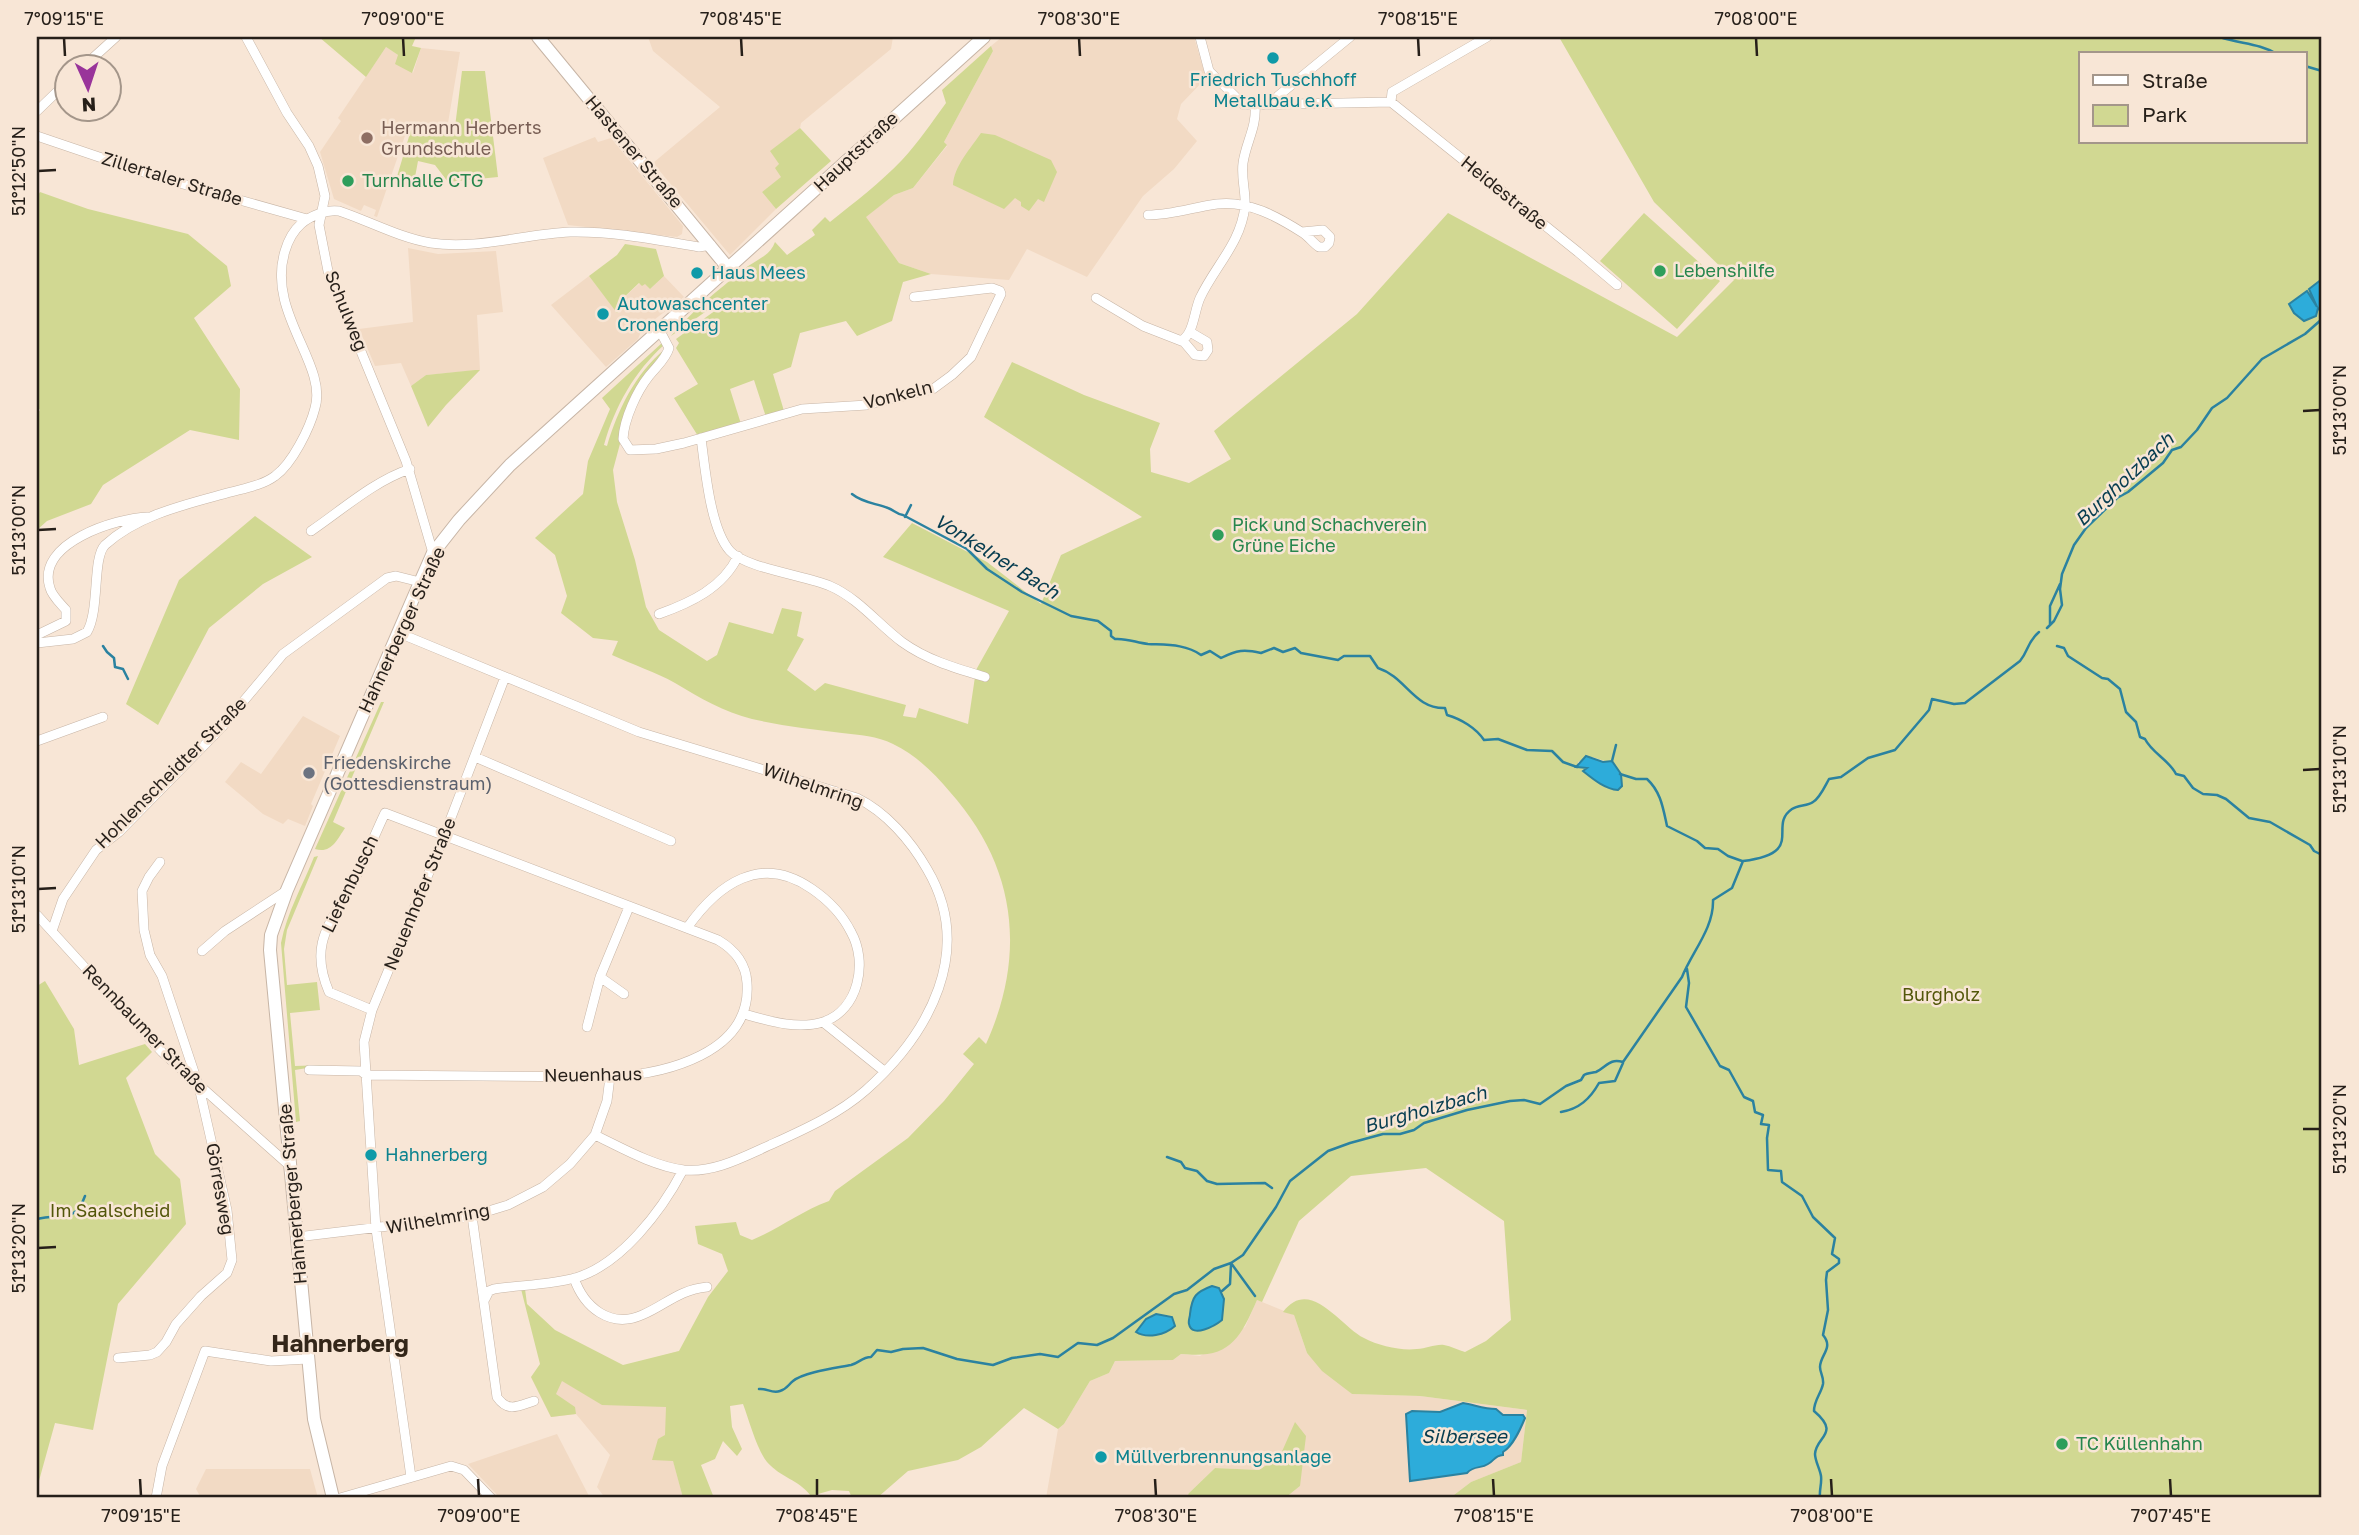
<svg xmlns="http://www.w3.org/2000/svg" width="2359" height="1535" font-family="'Golos Text',sans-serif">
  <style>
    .built { fill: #f2dac4 }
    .green { fill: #d1d892; fill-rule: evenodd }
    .water { fill: #2dacda; stroke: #2b82a0; stroke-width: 2 }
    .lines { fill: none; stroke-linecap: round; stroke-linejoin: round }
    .stream { stroke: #2b82a0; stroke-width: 2.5 }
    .minor-casing { stroke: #c7b5a6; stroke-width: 10 }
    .secondary-casing { stroke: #c7b5a6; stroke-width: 14 }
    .minor { stroke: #fff; stroke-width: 9 }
    .secondary { stroke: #fff; stroke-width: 12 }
    .ticks { fill: none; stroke: #261f19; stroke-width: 2.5 }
    .culture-dot { fill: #0f9aa8; stroke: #f8e6d6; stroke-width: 2.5 }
    .education-dot { fill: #8d6e63; stroke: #f8e6d6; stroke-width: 2.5 }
    .leisure-dot { fill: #2e9e5b; stroke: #f8e6d6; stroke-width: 2.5 }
    .worship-dot { fill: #6b7280; stroke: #f8e6d6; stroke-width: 2.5 }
    .labels { text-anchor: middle; stroke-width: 5; stroke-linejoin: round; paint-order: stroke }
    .culture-label { font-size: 18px; fill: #0d838f; stroke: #f8e6d6; text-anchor: start }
    .education-label { font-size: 18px; fill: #785e54; stroke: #f8e6d6; text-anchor: start }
    .street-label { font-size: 18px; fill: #261f19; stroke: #f8e6d6 }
    .leisure-label { font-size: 18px; fill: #27864d; stroke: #f8e6d6; text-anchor: start }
    .worship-label { font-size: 18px; fill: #5b616d; stroke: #f8e6d6; text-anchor: start }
    .park-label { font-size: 18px; fill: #525609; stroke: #f8e6d6 }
    .water-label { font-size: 19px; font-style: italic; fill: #073d50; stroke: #f8e6d6 }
    .district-label { font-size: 24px; font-weight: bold; fill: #332619; stroke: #f8e6d6 }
    .neatline { fill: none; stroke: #261f19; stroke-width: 2.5 }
    .ticks-label { font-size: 18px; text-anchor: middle; fill: #261f19 }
  </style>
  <rect width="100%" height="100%" fill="#f8e6d6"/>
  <!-- built -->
  <path class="built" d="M648,37h245l-2,12 -90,74 -1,5 -29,23 8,13 3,13 -20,15 14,17 -46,46 -77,-92 67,-56 -67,-56z
    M1002,37h192l12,41 -25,26 -4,15 20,22 -23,28 -31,27 -56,81 -60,-28 -18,31 -78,-6 -32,-11 -34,-46 29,-22 19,-7 34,-42 -3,-4 49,-91 -2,-5z
    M386,47l12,8 15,18 8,-25 39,4 -12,71 -40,4 -31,90 -3,-1 2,-6 -12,-5 -3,6 -27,-12 -14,-47 21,-31 -3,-3z
    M595,137l3,5 13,-4 72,88 -1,8 -5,3 -109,-12 -25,-67z
    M408,248l30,6 58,-3 7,61 -26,3 3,55 -54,5 -15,11 -10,-23 -26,3 -16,-37 54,-7z
    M589,276l28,36 3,-11 20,-18h5l5,6 14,-13 20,21 -42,32 -4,10 -32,28 -55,-62z
    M303,716l37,20 -29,68 2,2 -8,20 -17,-7 -5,5 -20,-10 -38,-32 16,-20 20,12z
    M1257,1300l37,15 13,38 45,41 68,2 107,14 -6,52 -50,20 -21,16h-165l15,-12 -20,-30 -21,14 -44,-2 -27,26 2,4h-144l12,-69 6,-5 26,-43 19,-8 6,-12 58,-1 8,-6 19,2 45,-29z
    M679,1351l-6,109 10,38h-78l-8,-11 13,-32 -34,-41 -25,3 -20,-40 71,-5z
    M557,1434l33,64h-90l-32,-34z
    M206,1469h104l8,29h-117l-5,-9z"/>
  <!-- green -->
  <path class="green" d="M319,37h97l-4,9 9,2 -9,25 -17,-9 3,-9 -12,-8 -20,30z
    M1559,37h763v242l-13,10 13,24v1185h-872l21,-16 50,-20 6,-52 -107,-14 -68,-2 -30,-23 -15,-18 -13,-38 -11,-3c27,-36 57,14 81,26 15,8 37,13 53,11 9,0 18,-5 27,-4 7,1 14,5 21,7l21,-11 25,-21 -7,-99 -78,-53 -75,8 -52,45 -37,81 -5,-2c-18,41 -28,59 -76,54l-8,6 -58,1 -6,12 -19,8 -26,43 -6,5 -34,-21 -43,39 -23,13 -50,11 -31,27h-25l-3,-7 -17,-1 -21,6c-13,-17 -30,-18 -44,-34 -10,-12 -18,-42 -24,-58l-13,2 2,21 10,22 -5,7 -14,-15 -8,18 -14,6 13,33h-31l-10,-37 -21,-1 6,-21 7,-4 1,-28 -64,-2 -40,-24 -6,13 19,13 1,7 -25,3 -20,-40 9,-13 -19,-75h4l2,15 28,26 68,35 56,-14 29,-54 20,-26 -6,-17 -24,-10 -3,-18 41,-4 4,13 12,5c27,-11 49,-29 77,-39l6,-10 73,-53 36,-37 30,-37 -11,-10 16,-17 7,7c41,-91 30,-178 -36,-252 -16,-19 -34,-37 -57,-48 -16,-8 -33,-9 -51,-11 -30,-4 -60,-7 -90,-14 -28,-7 -52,-21 -77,-36 -19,-11 -42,-18 -63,-28l6,-14 -25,-3 -32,-25 6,-17 -12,-41 -20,-17 48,-44 5,-33 22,-52 -8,-11 61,-56 2,2c-31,28 -50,62 -61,101l3,1c11,-37 28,-72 58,-97l-18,25 -26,66 -8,30 4,32 18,58 11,47 13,23 48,31 10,-6 12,-33 44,12 9,-26 20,4 -5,24 7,3 -17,31 28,21 10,-8 81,22 -3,11 13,2 3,-10 49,16 8,-54 33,-59 -126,-54 29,-34 75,39 54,42 20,-49 81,-38 -158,-100 28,-55 72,33 76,28 -10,26 1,23 38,11 42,-24 -17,-28 143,-117 91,-101 229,124 57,-57 -80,-78zM2081,54h224v88h-224zM1592,757l16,5 14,24 -10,3c-11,-6 -20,-8 -23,-21h-11v-6zM1224,1299l-2,21 -20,10h-8l-6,-8 2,-4z
    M991,46l2,5 -49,91 3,3 -34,43 -19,7 -28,22 33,46 32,11 -28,8 -11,39 -35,15 -11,-15 -46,12 -9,34 -18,7 11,37 -18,6 -12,-37 -24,9 11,35 -43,12 -24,-38 24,-14 -22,-36 3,-5 -3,-4 51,-37 -2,-4 -54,38c20,-24 47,-46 72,-66 10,-9 27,-13 32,-28l12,13 28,-20 -3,-5 13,-13 5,5c25,-20 50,-39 72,-62 16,-17 30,-38 44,-57l-4,-13z
    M462,71h23l13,106 -50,5 -13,-17 -17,-4 -5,27 -18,-5 16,-53 43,5z
    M800,128l31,33 -55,48 -14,-17 19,-15 -6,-9 4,-4 -9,-13z
    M981,133l14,2 56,25 6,12 -13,30 -6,-3 -9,12 -8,-5v-4l-6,-4 -11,11 -51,-24c1,-19 18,-37 28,-52z
    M40,192l48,17 100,25 39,32 4,20 -37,32 46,71 -1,51 -49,-10 -87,55 -12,19 -44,17 -10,9v-116l3,-4 -3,-4v-209z
    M1644,213l76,68 -43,48 -77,-68z
    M625,244l31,5 8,27 -14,13 -5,-5 -3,2 -3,-3 -19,18 4,5 -7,7 -28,-37 28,-21z
    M475,370h5l-34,35 -18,22 -17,-41 15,-11z
    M255,516l57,41 -49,27 -54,44 -51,97 -32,-21 53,-124z
    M381,702h3l-51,120 12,6c-8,12 -14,26 -30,21z
    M318,856l-31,74 -3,19 3,36 30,-3 3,28 -30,3 5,53 30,-1 -30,5 5,51 -4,1 -15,-179c6,-31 22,-58 33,-86z
    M45,981l29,48 5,36 66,-21 7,8 -26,26 29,76 25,25 6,45 -68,80 -25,126 -38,-7 -18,65v-502z
    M1295,1422l11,14 -6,50 -15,12h-95l-2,-4 27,-26 44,2 21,-14z"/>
  <!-- water -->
  <path class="water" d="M2322,279v34l-4,-5 -2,8 -12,5 -10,-8 -5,-9 18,-13 10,16 -8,-18z
    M1586,756l17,6 9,-1 9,13 1,12 -4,4c-13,-1 -25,-11 -35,-19l4,-3 -11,-1z
    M1212,1286l7,2 5,11 -2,21c-6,5 -30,19 -33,4 -1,-3 1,-7 1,-10 2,-18 6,-22 22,-28z
    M1156,1314l16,3 3,9c-10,9 -28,13 -39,6l10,-13z
    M1463,1403c12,2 21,6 33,6l7,6h20l2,3c-5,12 -12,28 -22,34v3c-9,1 -8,5 -15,9 -7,5 -14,1 -21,9l-57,8 -4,-67 6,-3 28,1z"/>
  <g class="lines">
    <!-- stream -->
    <path class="stream" d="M2199,37h4
      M2220,37c20,7 39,6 57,17
      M2305,66l17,5
      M852,494c11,9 23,9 36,14 6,2 8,6 15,7l64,34 20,20 35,23 49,24 27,5 13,10v5l4,3c12,-1 22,4 33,5 19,1 38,0 53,11l9,-4 11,7c16,-8 23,-9 40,-5l13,-5 9,4 12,-4 6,5 37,7 6,-4h26l8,12c28,9 36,41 67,40l2,7c14,4 29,13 37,25l14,-1 29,11 25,1 11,11 14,5
      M905,517l6,-12
      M2050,624v-18l10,-22
      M2047,628l7,-7 8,-16 -2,-16 2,-15 12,-29 12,-17 31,-30 11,-6 35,-29 9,-13 9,-3 16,-17 15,-22 15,-10 35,-39 43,-25 17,-15
      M103,646l4,6 7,6 1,9 8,2 5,10
      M2057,646l7,2 4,8 34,22 6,1 12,10 6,23 10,10 4,15 5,2c7,14 24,21 31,35l8,2 9,12 10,6 14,1 9,4 23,19 21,4 40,23 4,6 8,4
      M1612,761l4,-16
      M1620,774l16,5h11c14,13 16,29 20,47l30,15 8,7 13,1 10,7 14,5
      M1687,969l2,14 -3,24 34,59 9,4 15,27 9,4 2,11 8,3 -2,9 8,1 -2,13 1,32 13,1 1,11 20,14 11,21 22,21 -3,16 7,5v4l-12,9 -1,8 2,30 -5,25c11,13 -3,20 -3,32 0,6 4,10 3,17 -2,10 -9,16 -9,27 27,23 2,25 1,43 0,7 5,15 6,22 1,8 -2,14 -1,22
      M1561,1112c18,-3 29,-13 38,-29l16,-2 8,-18
      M1167,1157l14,5 4,6 12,3 10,10 10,3 48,-1 7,5
      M37,1219c24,-6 38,5 48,-23
      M1231,1263l24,33
      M1222,1291l8,-7 1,-20
      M759,1389c8,-1 13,5 21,2 7,-2 8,-6 13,-10 11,-9 43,-13 58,-16 8,-2 11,-8 20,-8l6,-7 14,2 12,-3 20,-1 34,11 36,6 19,-7 28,-4 18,3 20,-14 19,2 16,-7 61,-44 13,-4 27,-21 17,-6 12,-8 33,-48 14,-26 38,-30 22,-8 33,-9h17l14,-4 10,-7 43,-13 43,-9 14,-1 16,4 26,-18 15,-6 3,-5c3,-2 8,-2 12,-3 11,-5 13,-14 27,-10l59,-85c10,-25 32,-49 31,-77l19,-12 11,-27c64,-8 24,-35 49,-52 6,-4 16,-3 21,-7 7,-4 12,-16 16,-23l12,-2 27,-19 27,-8 34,-40 3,-11 22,5 11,-1 55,-42c9,-11 7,-19 19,-29"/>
    <!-- minor casing -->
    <g class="minor-casing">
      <path id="minor" d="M246,37l41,76 22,33 9,20 7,30 -6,29 9,46 78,190 27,92
        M1200,37l9,34 35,34 147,-3 187,150 39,33
        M84,66l32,-29
        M1391,102l1,-10 95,-55
        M1272,105l6,-9 72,-59
        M37,111l29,-28
        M37,136l121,41 149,42
        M1148,215c24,0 46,-8 69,-11 31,-4 61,13 86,29 6,4 10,10 16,14h6l4,-4 1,-6 -7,-7 -21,2
        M1096,298l47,28 41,16 11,13 9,1 4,-6 -1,-8 -17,-10
        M660,331l9,17c-3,11 -13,19 -20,28 -12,15 -25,43 -26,63l7,11 26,-1 28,-6 118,-34 65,-4 66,-16 19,-14 19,-18 30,-63 -1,-3 -8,-3 -78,9
        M1181,341c13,-7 13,-30 19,-43 15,-32 41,-55 45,-92 1,-14 -4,-28 -2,-43 3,-21 14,-36 12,-58
        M701,438c4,29 9,91 29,113 15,17 77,25 100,35 28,12 48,38 72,56 25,18 53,26 83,35
        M311,531c31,-21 63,-50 99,-62
        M659,614c31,-11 64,-26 79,-58
        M399,633l240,99 218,66c29,14 54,43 70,71 48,81 3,164 -61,221 -27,24 -63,40 -96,55 -27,12 -56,28 -86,25 -31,-4 -62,-22 -89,-35
        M37,635l29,-14v-11c-5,-6 -14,-14 -16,-22 -15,-45 66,-70 98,-71
        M37,643l36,-4 14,-7c13,-22 5,-74 18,-87 34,-31 83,-41 126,-53 15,-4 32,-7 44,-16 17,-12 35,-48 40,-68 13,-44 -49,-95 -30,-157 3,-10 8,-20 16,-27 9,-8 26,-15 38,-13 30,10 61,27 92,32 46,7 93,-9 139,-11 43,-1 87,8 129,15l12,-2
        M37,741l66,-24
        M475,757l196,84
        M37,915l125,137 128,114
        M687,928c31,-44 74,-75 125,-39 16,11 30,25 39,43 17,30 8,78 -28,90 -26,8 -54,-1 -79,-8
        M52,931l11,-32 33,-49 23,-18 103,-105 61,-73 104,-76 9,-2 24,6
        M202,951l23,-20 61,-40
        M600,977l29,-70
        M823,1022l61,49
        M587,1027l13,-50 24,17
        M309,1070l52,1 5,4 244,2c54,-3 142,-23 137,-94 -1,-20 -12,-33 -29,-43l-333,-127c-11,23 -20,47 -32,69 -22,41 -45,61 -24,110l43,18
        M472,1216l25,181c11,16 21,9 37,4
        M297,1237l175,-21 36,-11 35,-18 27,-23 25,-29 12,-34 3,-24
        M574,1278c10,29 36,51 68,37 24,-10 36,-25 65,-28
        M485,1299l4,-8 5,-2c26,-4 55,-4 81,-11 46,-13 87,-68 108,-108
        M118,1358l32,-3 7,-3 9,-10 10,-18 25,-28 26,-23 5,-13 -5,-50 -28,-123 -37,-111 -12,-21 -6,-25 -2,-39 7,-14 11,-15
        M411,1477l-35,-248 -12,-187 8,-32 72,-174 61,-159
        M156,1498l6,-32 43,-115 66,10 37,-2
        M340,1498l111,-32 13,4 27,28"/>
    </g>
    <!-- secondary casing -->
    <g class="secondary-casing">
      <path id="secondary" d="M538,37l191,232
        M333,1498l-19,-79 -44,-469 1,-15 16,-45 128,-296 18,-41 26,-33 51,-55 474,-428"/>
    </g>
    <!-- minor -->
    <use href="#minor" class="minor"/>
    <!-- secondary -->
    <use href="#secondary" class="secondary"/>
  </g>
  <!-- ticks -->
  <path class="ticks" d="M64,38l1,18M403,38l1,18M741,38l1,18M1079,38l1,18M1418,38l1,18M1756,38l1,18M38,171l18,-1M2303,411l17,-1M38,530l18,-1M2303,770l17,-1M38,889l18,-1M2303,1129h17M38,1248l18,-1M140,1479l1,17M478,1479l1,17M817,1479v17M1155,1479l1,17M1493,1479l1,17M1831,1479l1,17M2170,1479l1,17"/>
  <!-- markers -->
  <g class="culture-dot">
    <circle cx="1273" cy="58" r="7"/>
    <circle cx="697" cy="273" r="7"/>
    <circle cx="603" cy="314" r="7"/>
    <circle cx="371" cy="1155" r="7"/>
    <circle cx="1101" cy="1457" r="7"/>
  </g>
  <circle class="education-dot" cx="367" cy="138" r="7"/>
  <g class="leisure-dot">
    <circle cx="348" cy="181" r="7"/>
    <circle cx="1660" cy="271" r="7"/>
    <circle cx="1218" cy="535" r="7"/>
    <circle cx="2062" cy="1444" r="7"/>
  </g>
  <circle class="worship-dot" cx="309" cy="773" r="7"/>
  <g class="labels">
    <!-- culture labels -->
    <g class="culture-label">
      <text x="1273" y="86" text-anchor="middle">Friedrich Tuschhoff<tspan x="1273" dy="21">Metallbau e.K</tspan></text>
      <text x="711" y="279">Haus Mees</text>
      <text x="617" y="310">Autowaschcenter<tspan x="617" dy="21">Cronenberg</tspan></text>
      <text x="385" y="1161">Hahnerberg</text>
      <text x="1115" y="1463">Müllverbrennungsanlage</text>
    </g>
    <!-- education labels -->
    <g class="education-label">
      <text x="381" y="134">Hermann Herberts<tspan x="381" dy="21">Grundschule</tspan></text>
    </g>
    <!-- street labels -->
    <g class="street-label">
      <text transform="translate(634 152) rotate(50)" y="6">Hastener Straße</text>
      <text transform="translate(856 152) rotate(-43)" y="6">Hauptstraße</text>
      <text transform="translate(172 179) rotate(17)" y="6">Zillertaler Straße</text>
      <text transform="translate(1504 193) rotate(39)" y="6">Heidestraße</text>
      <text transform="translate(346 311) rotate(68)" y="6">Schulweg</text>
      <text transform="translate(898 395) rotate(-14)" y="6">Vonkeln</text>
      <text transform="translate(402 630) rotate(-65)" y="6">Hahnerberger Straße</text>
      <text transform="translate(171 773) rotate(-45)" y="6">Hohlenscheidter Straße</text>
      <text transform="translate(813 786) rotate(19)" y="6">Wilhelmring</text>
      <text transform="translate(350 884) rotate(-64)" y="6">Liefenbusch</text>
      <text transform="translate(420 894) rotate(-68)" y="6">Neuenhofer Straße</text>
      <text transform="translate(145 1029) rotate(46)" y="6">Rennbaumer Straße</text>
      <text transform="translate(593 1075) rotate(-1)" y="6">Neuenhaus</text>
      <text transform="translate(220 1189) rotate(80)" y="6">Görresweg</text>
      <text transform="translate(293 1194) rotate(-95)" y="6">Hahnerberger Straße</text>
      <text transform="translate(438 1219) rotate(-10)" y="6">Wilhelmring</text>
    </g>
    <!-- leisure labels -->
    <g class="leisure-label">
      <text x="362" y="187">Turnhalle CTG</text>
      <text x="1674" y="277">Lebenshilfe</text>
      <text x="1232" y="531">Pick und Schachverein<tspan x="1232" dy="21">Grüne Eiche</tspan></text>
      <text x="2076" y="1450">TC Küllenhahn</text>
    </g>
    <!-- worship labels -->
    <g class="worship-label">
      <text x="323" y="769">Friedenskirche<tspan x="323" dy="21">(Gottesdienstraum)</tspan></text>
    </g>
    <!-- park labels -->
    <g class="park-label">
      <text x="1941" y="1001">Burgholz</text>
      <text x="110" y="1217">Im Saalscheid</text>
    </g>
    <!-- water labels -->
    <g class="water-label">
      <text transform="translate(2124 479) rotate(-43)" y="7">Burgholzbach</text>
      <text transform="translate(997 556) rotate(32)" y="7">Vonkelner Bach</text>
      <text transform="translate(1425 1109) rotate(-16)" y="7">Burgholzbach</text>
      <text x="1464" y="1443">Silbersee</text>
    </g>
    <!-- district labels -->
    <g class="district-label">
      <text x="340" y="1352">Hahnerberg</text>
    </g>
  </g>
  <!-- border -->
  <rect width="2359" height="1535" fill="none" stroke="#f8e6d6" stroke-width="77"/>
  <!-- legend -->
  <rect x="2079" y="52" width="228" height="91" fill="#f8e6d6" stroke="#a4968a" stroke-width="2"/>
  <rect x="2093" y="75" width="35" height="10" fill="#ffffff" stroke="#a4968a" stroke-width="2"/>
  <text x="2142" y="88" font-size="21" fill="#261f19">Straße</text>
  <rect x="2093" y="105" width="35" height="21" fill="#d1d892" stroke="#a4968a" stroke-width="2"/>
  <text x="2142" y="122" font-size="21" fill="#261f19">Park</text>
  <!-- north arrow -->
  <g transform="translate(88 88) rotate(177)"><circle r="33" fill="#f8e6d6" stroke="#a4968a" stroke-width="2"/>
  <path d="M0-5L12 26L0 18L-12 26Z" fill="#99349a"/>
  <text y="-10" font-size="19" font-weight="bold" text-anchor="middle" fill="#261f19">N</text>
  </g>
  <rect x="38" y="38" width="2282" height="1458" class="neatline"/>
  <g class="ticks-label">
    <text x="64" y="25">7°09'15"E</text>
    <text x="403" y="25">7°09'00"E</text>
    <text x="741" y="25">7°08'45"E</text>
    <text x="1079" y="25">7°08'30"E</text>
    <text x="1418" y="25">7°08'15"E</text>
    <text x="1756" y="25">7°08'00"E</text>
    <text transform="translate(19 171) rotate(-90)" y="6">51°12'50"N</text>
    <text transform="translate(2340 410) rotate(-90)" y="6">51°13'00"N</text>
    <text transform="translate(19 530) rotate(-90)" y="6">51°13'00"N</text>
    <text transform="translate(2340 769) rotate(-90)" y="6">51°13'10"N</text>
    <text transform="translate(19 889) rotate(-90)" y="6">51°13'10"N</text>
    <text transform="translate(2340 1129) rotate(-90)" y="6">51°13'20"N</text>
    <text transform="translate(19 1248) rotate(-90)" y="6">51°13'20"N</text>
    <text x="141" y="1522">7°09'15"E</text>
    <text x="479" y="1522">7°09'00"E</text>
    <text x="817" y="1522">7°08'45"E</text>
    <text x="1156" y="1522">7°08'30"E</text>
    <text x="1494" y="1522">7°08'15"E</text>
    <text x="1832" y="1522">7°08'00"E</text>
    <text x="2171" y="1522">7°07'45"E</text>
  </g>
</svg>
